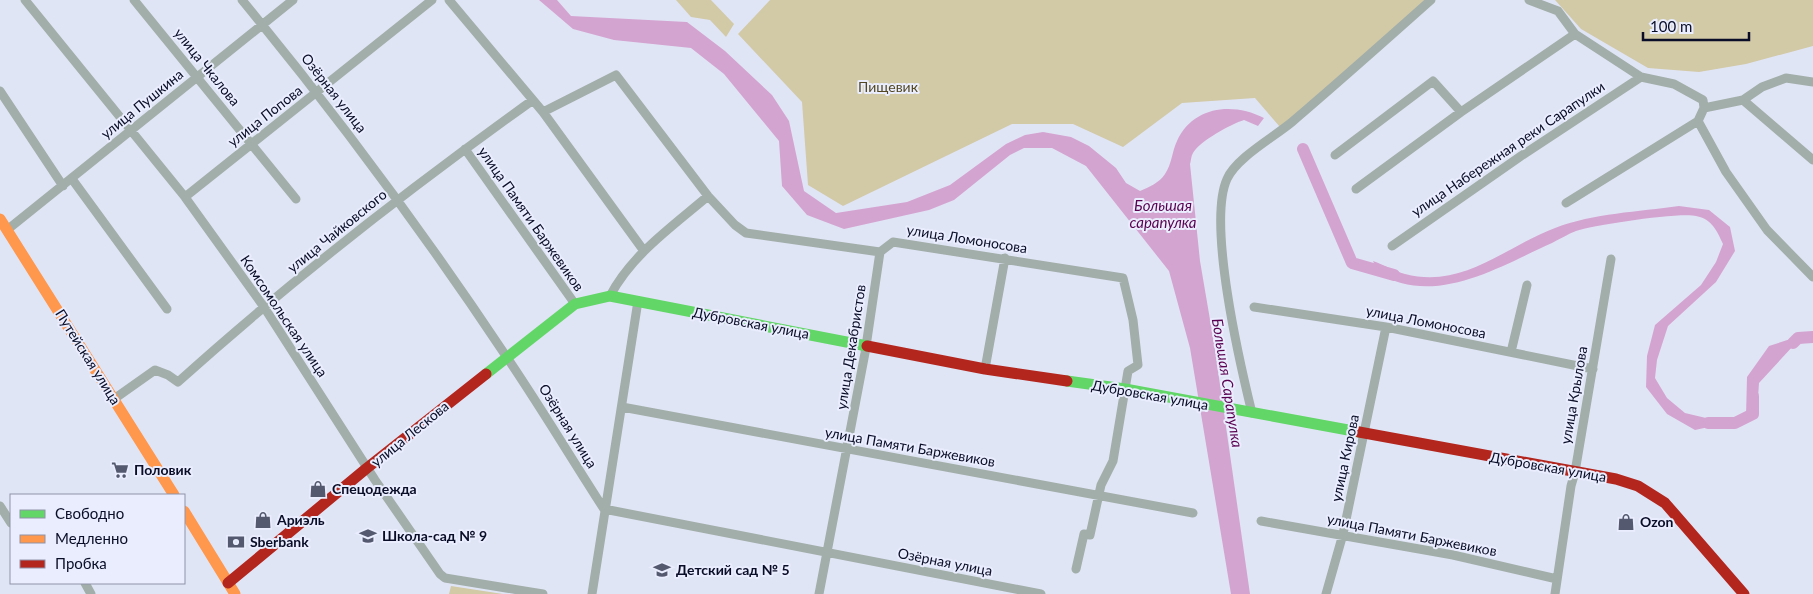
<svg xmlns="http://www.w3.org/2000/svg" width="1813" height="594" font-family="Lato,sans-serif">
  <style>
    .green { fill: #d2c9a7 }
    .water { fill: #d4a4d1 }
    .lines { fill: none; stroke-linecap: round; stroke-linejoin: round }
    .river { stroke: #d4a4d1; stroke-width: 12 }
    .street { stroke: #a2aea9; stroke-width: 9 }
    .fast { stroke: #63d668; stroke-width: 11 }
    .slow { stroke: #ff974d; stroke-width: 11 }
    .jam { stroke: #b3261e; stroke-width: 11 }
    .labels { text-anchor: middle; stroke-width: 4; stroke-linejoin: round; paint-order: stroke }
    .street-label { font-size: 14px; fill: #0a0d27; stroke: #e9edfd }
    .park-label { font-size: 14px; fill: #524721; stroke: #e9edfd }
    .poi-label { font-size: 14px; font-weight: bold; fill: #0a0d27; stroke: #e9edfd; text-anchor: start }
    .water-label { font-size: 15px; font-style: italic; fill: #5a0050; stroke: #e9edfd }
  </style>
  <rect width="100%" height="100%" fill="#e0e5f6"/>
  <!-- green -->
  <path class="green" d="M676,0h35l23,24 -8,13 -16,-17 -19,-3z
    M770,0h662l-152,127 -25,-29 -73,5 -59,44 -50,-23h-61l-169,82 -35,-21 -6,-83 -64,-68z
    M1555,0h258v46l-67,18 -47,8 -51,-4 -67,-39z
    M451,586l52,8h-54z"/>
  <!-- water -->
  <path class="water" d="M539,0h18l14,16 116,6 38,29 47,44 17,26 15,70 32,22 71,-11 43,-17 56,-41 19,-9 18,-3 28,5 18,9 27,22 10,15 14,8c9,-4 19,-8 25,-17 7,-10 7,-23 12,-33 16,-35 56,-39 87,-23l-6,8 -14,-6c-13,4 -44,21 -51,33 -2,3 -2,8 -3,11l10,97 14,82 36,251h-19l-41,-246 -21,-77 -83,-105 -34,-18h-28l-14,7 -56,45 -25,10 -85,19 -37,-14 -25,-29 -3,-45 -55,-67 -33,-26 -77,-8 -41,-11z
    M1679,206l30,4 21,17 5,24 -19,31 -48,44 -11,34 -2,18 12,20 18,15 42,10 -32,7 -28,-16 -21,-27 1,-31 8,-31 46,-40 15,-23 7,-18c-6,-13 -11,-25 -27,-28 -16,-4 -102,9 -120,15 -8,3 -16,8 -24,12 -45,20 -100,54 -151,40 -13,-4 -23,-9 -28,-22 11,4 21,10 32,13 59,15 99,-27 150,-46 39,-15 83,-16 124,-22z
    M1806,334l2,8 -14,3 -35,38 -2,29 -11,4 1,-39 22,-31z"/>
  <g class="lines">
    <!-- river -->
    <path class="river" d="M1303,149l49,114 42,12
      M1793,343l5,-5 15,-1
      M1708,423h27l18,-9v-18"/>
    <!-- street -->
    <path class="street" d="M25,0l160,197 79,110 111,173 65,94 5,4 98,16
      M134,0l162,199
      M242,0c94,114 182,233 264,356 34,50 65,102 98,153l437,85
      M449,0l94,112 101,139
      M1529,0l29,11 17,23 66,43 33,7 29,16 1,8 -6,13 28,51 41,58 46,47
      M1813,82l-27,-4 -24,9 -19,13 70,60
      M0,91l63,95
      M1704,108l39,-8
      M543,112l73,-37 92,121 27,29 11,8 134,19 13,-10 230,36 10,42 5,45 -10,6 -15,90 -12,24 -11,50 -6,-1 -8,35
      M465,149l110,155
      M1335,155l98,-74 28,31
      M72,179l95,130
      M1356,189l105,-77 114,-78
      M185,197l247,-197
      M1566,203l132,-82
      M7,230l286,-230
      M1392,246l129,-90 120,-79
      M610,296c22,-42 63,-70 98,-100
      M1254,307l132,20 207,42
      M1511,352l16,-67
      M985,369l20,-111
      M114,399l41,-29 13,5 10,7c112,-101 232,-194 355,-282
      M622,407l571,106
      M1252,413c-12,-49 -45,-190 -25,-234 9,-21 47,-42 65,-57 47,-40 93,-81 139,-122
      M0,506l11,17
      M1261,521l192,34 104,24
      M85,583l6,11
      M592,594l46,-293
      M819,594l46,-241 15,-101
      M1326,594l17,-60 43,-207
      M1555,594l16,-108 4,-14 36,-213"/>
    <!-- fast -->
    <path class="fast" d="M486,374l89,-70 35,-8 257,50
      M1067,381l58,8 234,43"/>
    <!-- slow -->
    <path class="slow" d="M0,219l174,276
      M184,511l51,83"/>
    <!-- jam -->
    <path class="jam" d="M867,346l118,23 82,12
      M1359,432l257,47 22,7 27,17 79,91
      M228,583l139,-115 119,-94"/>
  </g>
  <!-- icons -->
  <defs>
    <g id="supermarket-bare" transform="scale(1.35)"><path d="M-6-5.5h2.5l.6 2H6L4.5 2H-2.5L-4.4-4H-6ZM-1.5 3.2a1.3 1.3 0 1 0 .1 0ZM3 3.2a1.3 1.3 0 1 0 .1 0Z" fill="#55596f" stroke="#e9edfd" stroke-width="2.5" paint-order="stroke"/></g>
    <g id="shop-bare" transform="scale(1.35)"><path d="M-5-2.5h2.3a2.7 3.5 0 0 1 5.4 0H5L5.5 6h-11ZM-1.5-2.5h3a1.5 2.3 0 0 0-3 0Z" fill="#55596f" stroke="#e9edfd" stroke-width="2.5" paint-order="stroke"/></g>
    <g id="school-bare" transform="scale(1.35)"><path d="M0-5L7-2L0 1L-7-2ZM-4 1L0 2.5L4 1V4Q0 6-4 4Z" fill="#55596f" stroke="#e9edfd" stroke-width="2.5" paint-order="stroke"/></g>
    <g id="bank-bare" transform="scale(1.35)"><path d="M-6-4H6V4H-6ZM0-2.3a2.3 2.3 0 1 0 0 4.6a2.3 2.3 0 1 0 0-4.6Z" fill="#55596f" stroke="#e9edfd" stroke-width="2.5" paint-order="stroke"/></g>
  </defs>
  <g fill-rule="evenodd">
    <use href="#supermarket-bare" x="120" y="470"/>
    <use href="#shop-bare" x="318" y="489"/>
    <use href="#shop-bare" x="263" y="520"/>
    <use href="#shop-bare" x="1626" y="522"/>
    <use href="#school-bare" x="368" y="536"/>
    <use href="#bank-bare" x="236" y="542"/>
    <use href="#school-bare" x="662" y="570"/>
  </g>
  <g class="labels">
    <!-- street labels -->
    <g class="street-label">
      <text transform="translate(207 67) rotate(51)" y="5">улица Чкалова</text>
      <text transform="translate(334 93) rotate(52)" y="5">Озёрная улица</text>
      <text transform="translate(142 104) rotate(-39)" y="5">улица Пушкина</text>
      <text transform="translate(265 116) rotate(-38)" y="5">улица Попова</text>
      <text transform="translate(1508 149) rotate(-34)" y="5">улица Набережная реки Сарапулки</text>
      <text transform="translate(531 219) rotate(55)" y="5">улица Памяти Баржевиков</text>
      <text transform="translate(337 231) rotate(-39)" y="5">улица Чайковского</text>
      <text transform="translate(967 239) rotate(9)" y="5">улица Ломоносова</text>
      <text transform="translate(284 316) rotate(56)" y="5">Комсомольская улица</text>
      <text transform="translate(1426 322) rotate(11)" y="5">улица Ломоносова</text>
      <text transform="translate(751 323) rotate(11)" y="5">Дубровская улица</text>
      <text transform="translate(851 347) rotate(-81)" y="5">улица Декабристов</text>
      <text transform="translate(88 357) rotate(58)" y="5">Путейская улица</text>
      <text transform="translate(1150 395) rotate(10)" y="5">Дубровская улица</text>
      <text transform="translate(1574 395) rotate(-80)" y="5">улица Крылова</text>
      <text transform="translate(568 426) rotate(58)" y="5">Озёрная улица</text>
      <text transform="translate(410 434) rotate(-39)" y="5">улица Лескова</text>
      <text transform="translate(910 447) rotate(10)" y="5">улица Памяти Баржевиков</text>
      <text transform="translate(1345 458) rotate(-78)" y="5">улица Кирова</text>
      <text transform="translate(1548 467) rotate(10)" y="5">Дубровская улица</text>
      <text transform="translate(1412 535) rotate(11)" y="5">улица Памяти Баржевиков</text>
      <text transform="translate(945 562) rotate(11)" y="5">Озёрная улица</text>
    </g>
    <!-- park labels -->
    <g class="park-label">
      <text x="888" y="92">Пищевик</text>
    </g>
    <!-- poi labels -->
    <g class="poi-label">
      <text x="134" y="475">Половик</text>
      <text x="332" y="494">Спецодежда</text>
      <text x="277" y="525">Ариэль</text>
      <text x="1640" y="527">Ozon</text>
      <text x="382" y="541">Школа-сад № 9</text>
      <text x="250" y="547">Sberbank</text>
      <text x="676" y="575">Детский сад № 5</text>
    </g>
    <!-- water labels -->
    <g class="water-label">
      <text x="1163" y="211">Большая<tspan x="1163" dy="17">сарапулка</tspan></text>
      <text transform="translate(1227 383) rotate(81)" y="5">Большая Сарапулка</text>
    </g>
  </g>
  <!-- legend -->
  <rect x="10" y="494" width="175" height="90" fill="#e9edfd" stroke="#9093a7"/>
  <rect x="20" y="510" width="25" height="8" fill="#63d668" stroke="#9093a7"/>
  <text x="55" y="519" font-size="15" fill="#0a0d27">Свободно</text>
  <rect x="20" y="535" width="25" height="8" fill="#ff974d" stroke="#9093a7"/>
  <text x="55" y="544" font-size="15" fill="#0a0d27">Медленно</text>
  <rect x="20" y="560" width="25" height="8" fill="#b3261e" stroke="#9093a7"/>
  <text x="55" y="569" font-size="15" fill="#0a0d27">Пробка</text>
  <!-- scale -->
  <path d="M1643 32v8h106v-8" fill="none" stroke="#0a0d27" stroke-width="2.5"/>
  <text x="1650" y="32" font-size="15" fill="#0a0d27" stroke="#e9edfd" stroke-width="4" paint-order="stroke">100 m</text>
</svg>
